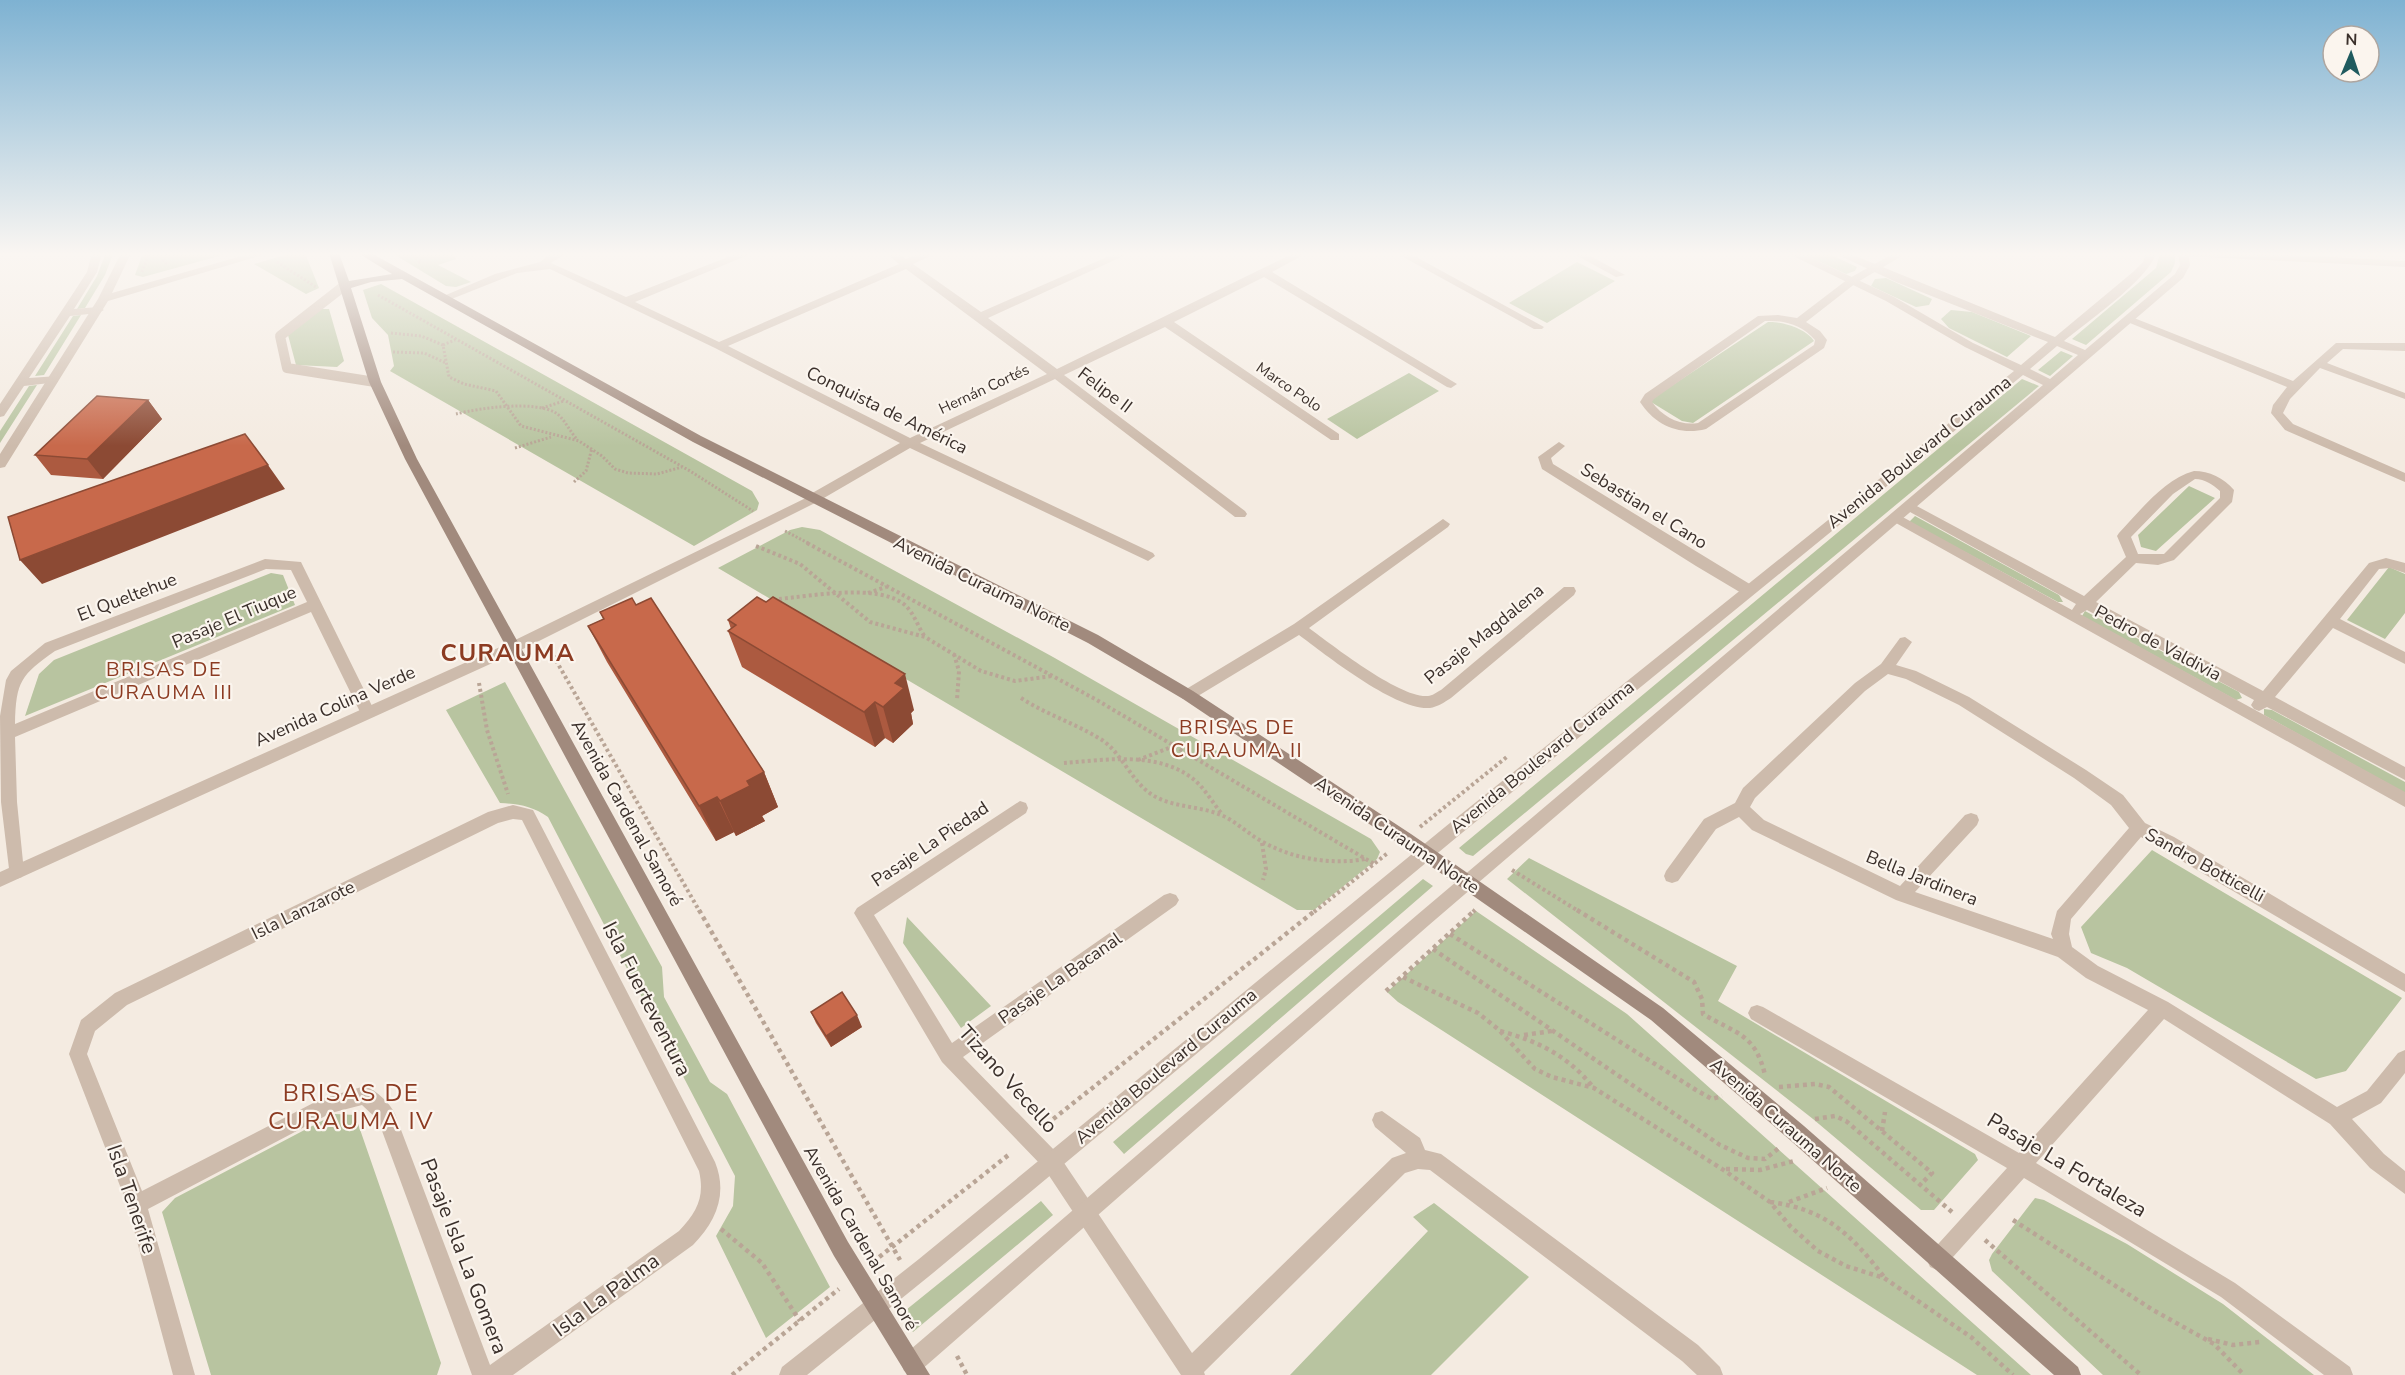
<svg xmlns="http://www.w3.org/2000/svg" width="2405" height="1375" font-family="'Nunito Sans',sans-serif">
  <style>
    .green { fill: #b8c4a0 }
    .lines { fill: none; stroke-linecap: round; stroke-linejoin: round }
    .path-far2 { stroke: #b9a596; stroke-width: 3; stroke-dasharray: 2 2; stroke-linecap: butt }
    .path-far1 { stroke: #b9a596; stroke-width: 4; stroke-dasharray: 3 3; stroke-linecap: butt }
    .path { stroke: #b9a596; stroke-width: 4.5; stroke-dasharray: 4 4; stroke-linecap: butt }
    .service { stroke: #cdbbac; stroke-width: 10 }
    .minor { fill: #cdbbac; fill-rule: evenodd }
    .tertiary { fill: #cdbbac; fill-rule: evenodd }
    .secondary { fill: #a18a7d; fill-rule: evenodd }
    .wall { fill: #ac5a40 }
    .shaded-wall { fill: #8c4a34 }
    .building { fill: #c8694b; stroke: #8c4a34; stroke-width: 1.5 }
    .labels { text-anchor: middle; stroke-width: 4.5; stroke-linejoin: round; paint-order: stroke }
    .far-street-label { font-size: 15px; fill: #3b302b; stroke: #fbf5ee }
    .street-label { font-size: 18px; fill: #3b302b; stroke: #fbf5ee }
    .neighbourhood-label { font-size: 20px; letter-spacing: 1.5px; fill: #8c3b22; stroke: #fbf5ee }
    .near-street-label { font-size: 21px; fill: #3b302b; stroke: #fbf5ee }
    .district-label { font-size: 24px; font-weight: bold; letter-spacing: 1.5px; fill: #8c3b22; stroke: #fbf5ee }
    .near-neighbourhood-label { font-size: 24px; letter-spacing: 1.5px; fill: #8c3b22; stroke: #fbf5ee }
  </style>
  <rect width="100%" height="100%" fill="#f4ebe1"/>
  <!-- green -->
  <path class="green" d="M143,253h87l-87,24 -8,-2z
    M292,253h13l14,35 -13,6 -52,-30z
    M392,253h61l3,6 -18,6 33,17 -15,5 -10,-1z
    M1801,253h26l30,14 -2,4 -9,3z
    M2160,253l15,1v9l-4,9 -85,73 -14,-6 84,-71z
    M113,254l-8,21 -20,33 -8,1 20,-33 8,-21z
    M1577,262l38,19 -68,42 -38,-20z
    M1886,278l46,21 -3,6 -13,2 -45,-21 4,-7z
    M381,284l371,207 7,12 -2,7 -63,36 -304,-175 4,-5 -6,-31 -16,-17 -9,-28z
    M321,309h8l15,52 -7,6 -41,-2 -8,-30z
    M1951,310l21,2 59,24 -24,21 -58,-29 -8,-9z
    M81,315l-37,60 -9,1 38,-60z
    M1768,322c13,-1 39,7 46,19l-121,82 -11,-2 -31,-19 2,-4z
    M2061,351l12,5 -23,20 -12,-6z
    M1409,373l30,18 -82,48 -30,-20z
    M2022,379l17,7 -566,470 -7,-2 -7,-6z
    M37,385l-37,58v-12l29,-45z
    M2189,486l26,12 -59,53 -15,-4 -3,-12z
    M1915,516l144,79 4,7h-5l-149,-80z
    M802,527l18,3 233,127 318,182 9,13 -3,7 -63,51h-17l-579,-342 72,-38z
    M2389,567l16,7v39l-20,26 -38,-19z
    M271,573l12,2 12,30 -270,111 14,-42 15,-14z
    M2085,611l154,81 3,6 -6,2 -154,-84z
    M505,682l157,285 2,30 46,85 17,12 103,193 -64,51 -50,-102 17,-30 2,-30 -187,-359c-16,-11 -29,-13 -48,-14l-54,-93z
    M2264,709l8,1 133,72v11l-141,-78z
    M2152,850l250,148 -56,73 -30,8 -189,-111 -36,-15 -10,-26z
    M1529,858l208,108 -19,35 257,153 3,6 -44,50h-13l-108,-91 -306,-240z
    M1423,879l10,7 -309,268 -11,-12z
    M1476,911l151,103 404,361h-54l-579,-373 -11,-10z
    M907,917l84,89 -30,22 -58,-85z
    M335,1114l20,1 86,248 -4,12h-226l-49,-163 13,-14z
    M2035,1198l9,2 83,44 96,60 91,71h-211l-111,-104 -3,-11 3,-6z
    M1041,1201l12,14 -140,117 -12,-18z
    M1434,1203l95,74 -98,98h-141l138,-144 -15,-14z"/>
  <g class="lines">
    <!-- path-far2 -->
    <path class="path-far2" d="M409,253l12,8 -5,3
      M277,262l39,25
      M167,264l-4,-4 5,-7
      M142,272l7,-19
      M378,295l312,176 63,40
      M391,333l30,3 22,9 6,32 15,7 32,7 25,35 58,15 23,15 13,13 13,4 29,1 25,-7
      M443,345l12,-5
      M393,352l31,1 22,10
      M542,408l22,-7
      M456,414c24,-6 78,-14 100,-1 9,6 13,18 21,26
      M515,448l36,-11
      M574,482l12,-11 6,-23
      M785,531l25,13"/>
    <!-- path-far1 -->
    <path class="path-far1" d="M807,543l288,156 281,166
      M756,546l44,18 70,58 55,15 56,34 34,10 37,-5
      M868,593l18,-6
      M779,599c32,-3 100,-16 126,6 9,8 13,22 20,32
      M550,650l150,262
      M954,654l5,17 -2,29
      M479,683l8,47 21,64
      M1021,698c26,17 54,25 81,42 18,12 28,37 45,51 20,17 51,14 74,24 15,6 28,20 42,27 30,17 69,23 102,17
      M1138,760l36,-14
      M1064,763c41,-3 92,-12 128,15 12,9 20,24 30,36
      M1420,827l88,-71
      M1262,843l4,26 -3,11
      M1512,870l68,42
      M1314,912l75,-60
      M1473,912l2,-2"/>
    <!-- path -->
    <path class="path" d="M699,910l201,350
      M1577,910l117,72 8,17 1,15c33,20 52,19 62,61
      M1450,934l246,156 16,9 10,-3
      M1433,949l287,196 28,13 17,1 14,-11
      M1403,977l75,36 21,17 36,39 17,8 42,11 128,81 48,33 20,24 28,25 28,15 38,12 87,59 42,38
      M1386,991l89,-81
      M1500,1031c38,10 68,25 93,56
      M1524,1035l28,-4
      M1779,1087l36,-3 14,3 103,86 -12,12
      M1815,1119l20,-3 11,5 106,91
      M1047,1124l269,-214
      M1882,1131l3,-19
      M1726,1169l34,1 34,-9
      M1770,1202c55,7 81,32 114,75
      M1789,1202l38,-14
      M2013,1220l140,90 61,34 30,31
      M721,1229l41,34 38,58
      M1985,1240l156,135
      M873,1262l138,-109
      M2208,1339l25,6 27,-3
      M957,1356l10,19
      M732,1375l107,-86"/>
    <!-- service -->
    <path class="service" d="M344,286l-64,50 7,32 88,14"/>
    <!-- minor -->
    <path class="minor" d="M92,253h10l-5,19 -23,37 24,-2 6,3 -6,3 -28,3 -41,62 29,-2v6l-34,4 -20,30 -4,1v-13l74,-112 13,-20z
      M551,253h15l-15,10 75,34 112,-44h15l-118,49 84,40 180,-78 -13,-11h12l8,6 16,-6h15l-24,11 68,48 135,-59h14l-142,65 69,51 237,-116h13l-35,19 185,112 -6,4 -4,-1 -183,-110 -90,45 165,112v6h-8l-166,-113 -101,48 181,136 2,3 -2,3h-10l-180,-138 -135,64 233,110 2,3 -7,5 -238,-113 -93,54h-10l-2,-3 2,-3 93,-53 -185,-95 -165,-79 -33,4 -68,27h-8l-2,-2 56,-24 45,-12zM906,269l141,105 -137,64 -182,-92z
      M1396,253h13l135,74 -2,2h-8z
      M1572,253h13l40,22 -9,2z
      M1894,253h13l-51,30 -50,39 14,9 7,9 -3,8 -118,81c-27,7 -51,-4 -66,-27l5,-8 113,-78 20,-1 19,3 51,-39zM1765,321c19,-1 37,4 50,19l-1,5 -116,78c-18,3 -35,-6 -46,-21l2,-3z
      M2180,253h70l155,8v6l-220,-11z
      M2129,316l164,65 43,-38h69v8l-62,-2 -16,14 78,30v6l-85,-31 -30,31 -7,14 10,11 112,49v9l-120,-52 -14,-17 2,-8 14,-18 -162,-66 -2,-2z
      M1559,442l6,4 -14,12 2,6 200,122 2,4 -2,4h-10l-47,-28 -154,-97 -4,-12z
      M2194,471c15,0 30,7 40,19l-2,12 -58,58 -16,5 -22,-2 -40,39 167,89 106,-128 17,-5 19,5v10l-15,-5 -11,1 -39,50 65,33v12l-72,-36 -58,69 130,70v13l-138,-73 -8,4 -5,-2 -3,-4 3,-5 -167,-90 -7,4 325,178v15l-518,-289 7,-4 5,1 173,95 4,-6 -175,-97 7,-4 5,1 171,92 42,-39 -9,-21 2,-3c21,-22 45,-54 75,-62zM2195,479c10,0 18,6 25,12v7l-56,56h-26l-7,-17 42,-43z
      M1443,519l7,5 -2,3 -139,101c23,17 92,71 119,68 4,0 9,-4 13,-6l123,-103h10l2,4 -2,4 -123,103c-6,4 -14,9 -21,10 -34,3 -104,-53 -131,-73l-106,64h-10l-3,-4 3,-4 111,-67z
      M265,559l36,3 74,150 -3,4h-10l-51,-104 -296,125 2,65 7,70 -2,5 -6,2 -6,-2 -9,-75 -1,-86 6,-36 5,-9 34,-28zM266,569l25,1 16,32 -292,122c1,-43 6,-49 40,-73z
      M1905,637l7,5 -16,23 20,6 53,26 117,73 37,25 22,28 29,14 231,137v18l-264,-155 -70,82 -2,15 3,13 26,19 70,36 169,105 30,-16 31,-38 7,-3v23l-24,30 -29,16 32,35 21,17v23l-35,-26 -40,-44 -166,-105 -128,144 199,120 115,84 3,8h-29l-103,-78 -197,-119 -80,89 -7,3 -7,-3 -3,-7 3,-7 77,-85 -256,-149 -3,-6 3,-6 6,-2 6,2 256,146 129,-143 -62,-32 -28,-21 -162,-57 -144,-70 -13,-13 -23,12 -38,52 -6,2 -6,-2 -2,-5 2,-5 38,-52 31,-16 8,-15 112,-105 26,-19 19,-26zM1888,674l18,5 53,26 115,73 37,27 18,23 -72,83 -6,23 2,5 -138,-47 62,-67 2,-5 -2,-5 -6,-2 -6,2 -65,71 -136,-66 -14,-13 5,-9 110,-107z
      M1020,801l6,2 2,5 -2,5 -152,102 78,128 212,-148 6,-2 6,2 3,5 -3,5 -213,152 95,97 134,199 200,-195 14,-5 -31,-26 -3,-7 3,-7 7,-2 38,27 5,12 16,4 257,191 22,22 3,8h-26l-15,-14 -252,-191 -12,-1 -13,4 -201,199 1,3h-24l-137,-207 -102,-106 -88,-149 3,-5z
      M513,805l20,5 182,352c13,32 1,60 -22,83l-180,130h-41l-94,-255 -16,-15 -31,8 -183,96 47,166h-22l-46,-171 -58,-150 12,-34 34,-27 373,-181zM513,819l9,1 177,351c6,26 -2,41 -20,60l-189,134 -95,-251c-5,-11 -19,-24 -30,-28l-44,13 -179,92 -55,-137 8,-23 32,-26 371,-182z"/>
    <!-- tertiary -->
    <path class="tertiary" d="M121,253h10l-19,40 140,-40h17l-161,48 -103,166 -5,1v-14l98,-155z
      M1787,253h14l93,44 79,46 48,22 27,-23 -152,-60 -62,-29h14l207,84 78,-65 10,-10 3,-9h10c-7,26 -69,69 -92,88l21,9 90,-76 5,-9 -2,-12h10l2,12 -7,13 -754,647 -509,446 -8,3 -8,-3 -3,-8 3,-8 513,-440 626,-530 -20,-10 -566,462 -524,436 -126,102h-28l3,-8 137,-108 526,-432 569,-456 -49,-24 -79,-46zM2057,346l21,9 -28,24 -20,-10z
      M812,495l7,4 -2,3 -298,149 -519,236v-15l509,-229z"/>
    <!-- secondary -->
    <path class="secondary" d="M329,253h10l10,28 43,-7 -34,-21h13l330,183 397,199 95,56 218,143 252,174 141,118 274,241 3,8h-27l-264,-235 -139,-120 -252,-176 -216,-145 -95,-56 -395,-201 -291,-163 -31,3 -20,6 30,94 36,77 431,783 82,133h-23l-73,-119 -429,-797 -36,-77z"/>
  </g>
  <!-- wall -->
  <path class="wall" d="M148,400l14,19 -59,60 -52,-4 -16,-20z
    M636,605l128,167 14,35 -16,9 3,5 -29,15 -2,-4 -18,9 -109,-179 -19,-36 15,-7 -3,-7z
    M728,620l186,90 -3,3 2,11 -20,19 -8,-5 -10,9 -133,-80 -14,-36 3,-2z
    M811,1012l51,15 -31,20 -15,-24z"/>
  <!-- shaded-wall -->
  <path class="shaded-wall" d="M148,400l14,19 -59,60 -16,-20z
    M268,465l17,24 -243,95 -22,-24z
    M905,674l9,36 -3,3 2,11 -20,19 -10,-36 12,-24z
    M875,702l10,36 -10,9 -11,-35z
    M764,772l14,35 -16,9 3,5 -29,15 -16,-35 27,-20z
    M717,797l17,35 -18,9 -17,-35z
    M857,1015l5,12 -31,20 -5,-11z"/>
  <!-- building -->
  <path class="building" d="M97,396l51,4 -61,59 -52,-4z
    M245,434l23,31 -248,95 -12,-43z
    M757,597l9,5 7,-5 132,77 -10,9 9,5 -21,19 -8,-5 -11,10 -136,-81 8,-6 -8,-5z
    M632,598l4,7 15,-7 113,174 -17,9 3,5 -30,15 -3,-4 -18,9 -111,-180 16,-7 -4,-7z
    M842,992l15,23 -31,21 -15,-24z"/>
  <!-- sky -->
  <linearGradient id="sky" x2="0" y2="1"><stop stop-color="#7eb2d2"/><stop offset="0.57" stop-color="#faf6f2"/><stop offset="1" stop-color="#faf6f2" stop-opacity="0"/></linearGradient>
  <rect width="2405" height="446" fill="url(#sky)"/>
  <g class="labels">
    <!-- far-street labels -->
    <g class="far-street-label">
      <text transform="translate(1289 387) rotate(34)" y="5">Marco Polo</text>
      <text transform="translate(984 389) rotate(-25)" y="5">Hernán Cortés</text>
    </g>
    <!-- street labels -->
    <g class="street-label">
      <text transform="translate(1105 390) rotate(37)" y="6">Felipe II</text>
      <text transform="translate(887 410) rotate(26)" y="6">Conquista de América</text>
      <text transform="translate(1919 452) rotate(-39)" y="6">Avenida Boulevard Curauma</text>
      <text transform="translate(1644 506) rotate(32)" y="6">Sebastian el Cano</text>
      <text transform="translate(982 584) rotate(26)" y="6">Avenida Curauma Norte</text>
      <text transform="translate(127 597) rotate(-21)" y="6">El Queltehue</text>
      <text transform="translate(234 617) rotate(-23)" y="6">Pasaje El Tiuque</text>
      <text transform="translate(1484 634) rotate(-39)" y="6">Pasaje Magdalena</text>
      <text transform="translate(2158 643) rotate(28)" y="6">Pedro de Valdivia</text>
      <text transform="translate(335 706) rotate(-24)" y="6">Avenida Colina Verde</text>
      <text transform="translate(1542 757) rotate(-39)" y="6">Avenida Boulevard Curauma</text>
      <text transform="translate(627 813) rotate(61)" y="6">Avenida Cardenal Samoré</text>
      <text transform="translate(1397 835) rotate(34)" y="6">Avenida Curauma Norte</text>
      <text transform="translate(930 844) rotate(-34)" y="6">Pasaje La Piedad</text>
      <text transform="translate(2205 865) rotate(29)" y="6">Sandro Botticelli</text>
      <text transform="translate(1922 878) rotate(22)" y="6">Bella Jardinera</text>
      <text transform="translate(303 910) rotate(-26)" y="6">Isla Lanzarote</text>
      <text transform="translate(1060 978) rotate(-35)" y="6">Pasaje La Bacanal</text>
      <text transform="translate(1166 1066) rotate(-40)" y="6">Avenida Boulevard Curauma</text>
      <text transform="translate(1786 1125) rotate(41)" y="6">Avenida Curauma Norte</text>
      <text transform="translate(861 1238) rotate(60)" y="6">Avenida Cardenal Samoré</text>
    </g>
    <!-- neighbourhood labels -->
    <g class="neighbourhood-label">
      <text x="164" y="676">BRISAS DE<tspan x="164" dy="23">CURAUMA III</tspan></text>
      <text x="1237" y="734">BRISAS DE<tspan x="1237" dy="23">CURAUMA II</tspan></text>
    </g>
    <!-- near-street labels -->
    <g class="near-street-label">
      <text transform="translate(647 999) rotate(63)" y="7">Isla Fuerteventura</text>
      <text transform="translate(1008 1079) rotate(48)" y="7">Tizano Vecello</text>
      <text transform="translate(2067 1165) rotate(31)" y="7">Pasaje La Fortaleza</text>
      <text transform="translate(132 1199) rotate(71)" y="7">Isla Tenerife</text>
      <text transform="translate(464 1256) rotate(69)" y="7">Pasaje Isla La Gomera</text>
      <text transform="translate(606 1295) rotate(-36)" y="7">Isla La Palma</text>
    </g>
    <!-- district labels -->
    <g class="district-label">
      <text x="508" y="661">CURAUMA</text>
    </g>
    <!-- near-neighbourhood labels -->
    <g class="near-neighbourhood-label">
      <text x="351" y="1101">BRISAS DE<tspan x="351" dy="28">CURAUMA IV</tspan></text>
    </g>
  </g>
  <!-- north arrow -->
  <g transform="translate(2351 54) rotate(2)"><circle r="28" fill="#fbf5ee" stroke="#aea6a0" stroke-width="1.5"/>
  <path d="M0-4.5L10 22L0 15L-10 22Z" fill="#1f5a5e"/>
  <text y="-9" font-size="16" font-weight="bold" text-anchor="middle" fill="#3b302b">N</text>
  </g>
</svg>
